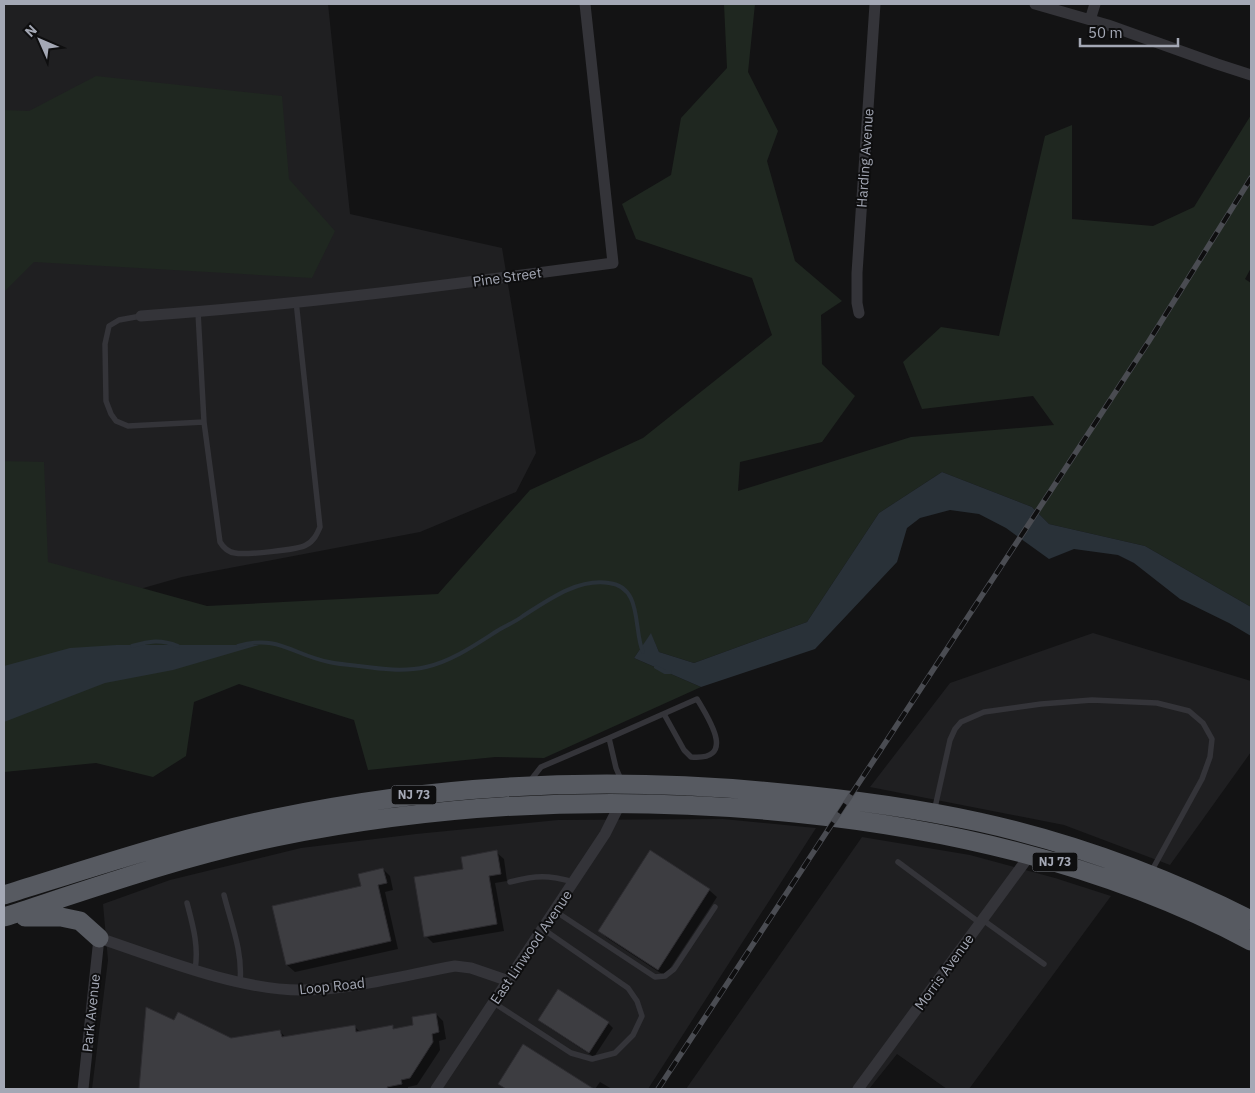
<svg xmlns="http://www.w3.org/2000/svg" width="1255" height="1093" font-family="'IBM Plex Sans',sans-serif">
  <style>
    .built { fill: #1f1f21 }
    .green { fill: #1f2720 }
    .water { fill: #293138 }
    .shadow { fill: #0007 }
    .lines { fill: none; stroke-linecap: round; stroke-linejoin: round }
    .stream { stroke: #293138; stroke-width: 4 }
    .building { fill: #3d3d41; stroke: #2d2c30 }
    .service { stroke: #343439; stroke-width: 5.5 }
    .minor { stroke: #343439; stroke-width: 11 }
    .trunk { stroke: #575a61; stroke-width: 19 }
    .rail-casing { stroke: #4a4c52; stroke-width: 5.5 }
    .rail { stroke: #0e0e0f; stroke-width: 4; stroke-dasharray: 11; stroke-linecap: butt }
    .labels { text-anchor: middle; stroke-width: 4; stroke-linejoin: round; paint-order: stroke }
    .shield { fill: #0e0e0f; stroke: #777a83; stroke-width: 1 }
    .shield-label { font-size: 12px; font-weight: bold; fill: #a4a8b5 }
    .street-label { font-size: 14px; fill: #a4a8b5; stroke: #0e0e0f }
  </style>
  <rect width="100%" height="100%" fill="#131314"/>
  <!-- built -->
  <path class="built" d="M4,4h324l22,210 152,34 34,205 -20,39 -96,40 -238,45 -126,36 -52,23z
    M1093,633l158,48v71l-81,113 -106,-40 -194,-38 80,-104z
    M723,819l93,9 -168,261h-556l16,-129 -5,-56 67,-24 131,-32 115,-14 142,-14z
    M862,837l108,18 85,23 56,18 -142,193h-22l-50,-35 -28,35h-183z"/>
  <!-- green -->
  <path class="green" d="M724,4h31l-7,68 30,59 -11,30 28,100 47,40 -21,14 1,49 33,32 -33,46 -82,20 -2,29 173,-54 143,-12 -21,-29 -111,13 -19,-47 38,-35 58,9 46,-200 27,-11v94l81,7 41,-19 57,-92v153l-6,11 6,4v324l-106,-61 -96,-22 -17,-17 -90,-35 -63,41 -72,109 -113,41 -35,-11 -8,-18 -17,24 67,29 -157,71 -49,-1 -127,13 -14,-50 -115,-36 -45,18 -8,54 -33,21 -57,-14 -92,9v-311l40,1 4,100 159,44 231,-12 92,-104 113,-52 129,-103 -20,-57 -116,-39 -14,-35 49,-29 10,-57 46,-50z
    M96,76l186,20 7,83 46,52 -23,47 -278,-16 -30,30v-182l25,1z"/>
  <!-- water -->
  <path class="water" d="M942,472l90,35 17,17 96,22 106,61v29l-22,-13 -49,-24 -46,-36 -16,-8 -44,-6 -25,10 -43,-31 -27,-14 -29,-4 -30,8 -13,10 -10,34 -82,87 -114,38 -67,-29 17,-25 8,19 35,11 113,-41 72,-109z
    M117,645h142l-86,25 -68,13 -101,39v-56l66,-18z"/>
  <!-- shadow -->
  <path class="shadow" d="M496,852l8,7 3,22 -12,2 9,48 -71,12 -7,-7 38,-66z
    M383,869l7,7 3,14 -8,2 13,57 -103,23 -8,-7 -13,-58 89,-21z
    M709,890l8,7 -52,79 -58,-38 -7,-7z
    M148,1009l26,13 57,18 49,-9 6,7 68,-12 6,6 32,-5 3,3 19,-4 22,-12 7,7 3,18 -7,2 1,9 -23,35 -9,2v2h-267z
    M608,1023l5,5 -19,29 -49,-32z
    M524,1046l68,43h-87l-6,-5z
    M600,1082l12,7h-17z"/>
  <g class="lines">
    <!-- stream -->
    <path class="stream" d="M132,646c18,-5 28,-7 46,0
      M238,646c40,-12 55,9 91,16 9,2 20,3 30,4 22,3 45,6 67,1 26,-6 49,-22 71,-36 8,-5 18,-9 26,-15 25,-16 55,-38 86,-33 34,4 24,47 34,69
      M656,667l9,5h5"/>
  </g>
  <!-- building -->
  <path class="building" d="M497,850l4,24 -12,2 8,48 -73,13 -10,-60 49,-8 -2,-12z
    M650,850l60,39 -52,81 -60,-39z
    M383,868l4,15 -9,2 13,56 -105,24 -14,-59 89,-20 -3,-12z
    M558,989l51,33 -20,31 -51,-33z
    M146,1007l28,13 4,-8 53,26 49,-8 2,7 73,-12 1,7 37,-7v4l20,-4 -1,-8 24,-4 3,19 -7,2 1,8 -23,36 -9,2 1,4 -15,3 1,2h-249z
    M523,1044l71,45h-88l-8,-5z"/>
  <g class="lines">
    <!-- service -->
    <path class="service" d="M198,312l6,110 16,120c3,5 7,10 15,11 9,2 64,-3 71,-8 8,-4 11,-11 14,-18l-24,-226
      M141,316l-22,4 -10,6 -4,18 1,57 5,13 5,7 12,5 76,-4
      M609,738l88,-39c12,20 40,62 -6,58l-7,-7 -20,-36
      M530,781l11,-14 68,-29 7,30 6,14
      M934,812l16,-72 5,-11 6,-7 23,-10 57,-8 51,-4 65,3 32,8 14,12 9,16 -2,18 -8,22 -51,93
      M898,862l82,61
      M510,882c27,-7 38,-7 64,0
      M224,895c7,28 19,57 16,87
      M187,903c6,23 12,43 8,67
      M555,911l100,66 10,-1 9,-7 41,-62
      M983,920l61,44
      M494,1003l77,50 21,6 23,-6 18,-18 9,-19 -5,-15 -9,-13 -85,-59"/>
    <!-- minor -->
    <path class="minor" d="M1035,4l73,21 109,39 34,11
      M1090,20l5,-16
      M859,313l-2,-10v-30l18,-269
      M141,316c158,-11 315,-32 472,-53l-28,-259
      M83,1089l16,-151c60,20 138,52 202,52 50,0 105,-15 154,-24l16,2 38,13
      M436,1089l169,-255 16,-32
      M858,1089l172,-234"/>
    <!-- trunk -->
    <path class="trunk" d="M4,895c90,-28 179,-58 272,-77 167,-35 337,-42 506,-25 66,6 132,15 197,29 95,21 186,55 272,98
      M4,917c89,-29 179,-61 272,-80 171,-35 345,-42 519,-24 157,16 315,53 456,128
      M25,917h36l19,4 19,17"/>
    <!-- rail casing -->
    <g class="rail-casing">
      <path id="rail" d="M658,1089l491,-748 102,-163"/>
    </g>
    <!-- rail -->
    <use href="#rail" class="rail"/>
  </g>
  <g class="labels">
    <!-- shield labels -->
    <g class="shield">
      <rect x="391.5" y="785.5" width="45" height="19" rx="4"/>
      <rect x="1032.5" y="852.5" width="45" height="19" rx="4"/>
    </g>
    <g class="shield-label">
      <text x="414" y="799">NJ 73</text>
      <text x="1055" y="866">NJ 73</text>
    </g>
    <!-- street labels -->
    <g class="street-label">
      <text transform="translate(865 158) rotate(-86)" y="5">Harding Avenue</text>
      <text transform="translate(507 277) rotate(-8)" y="5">Pine Street</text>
      <text transform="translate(531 947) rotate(-56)" y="5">East Linwood Avenue</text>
      <text transform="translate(944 972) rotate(-54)" y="5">Morris Avenue</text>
      <text transform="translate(332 986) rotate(-6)" y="5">Loop Road</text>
      <text transform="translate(91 1013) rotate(-84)" y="5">Park Avenue</text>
    </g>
  </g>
  <!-- border -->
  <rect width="1255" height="1093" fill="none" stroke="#a4a8b5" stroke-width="10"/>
  <!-- north arrow -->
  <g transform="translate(40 40) rotate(315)" stroke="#0e0e0f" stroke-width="4" paint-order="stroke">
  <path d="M0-4L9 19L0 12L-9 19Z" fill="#a4a8b5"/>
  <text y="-8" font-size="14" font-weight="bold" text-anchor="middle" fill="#a4a8b5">N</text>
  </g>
  <!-- scale -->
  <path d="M1080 38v8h98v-8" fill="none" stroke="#a4a8b5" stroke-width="2.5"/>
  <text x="1088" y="38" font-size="15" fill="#a4a8b5" stroke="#0e0e0f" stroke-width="4" paint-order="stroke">50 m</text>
</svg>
